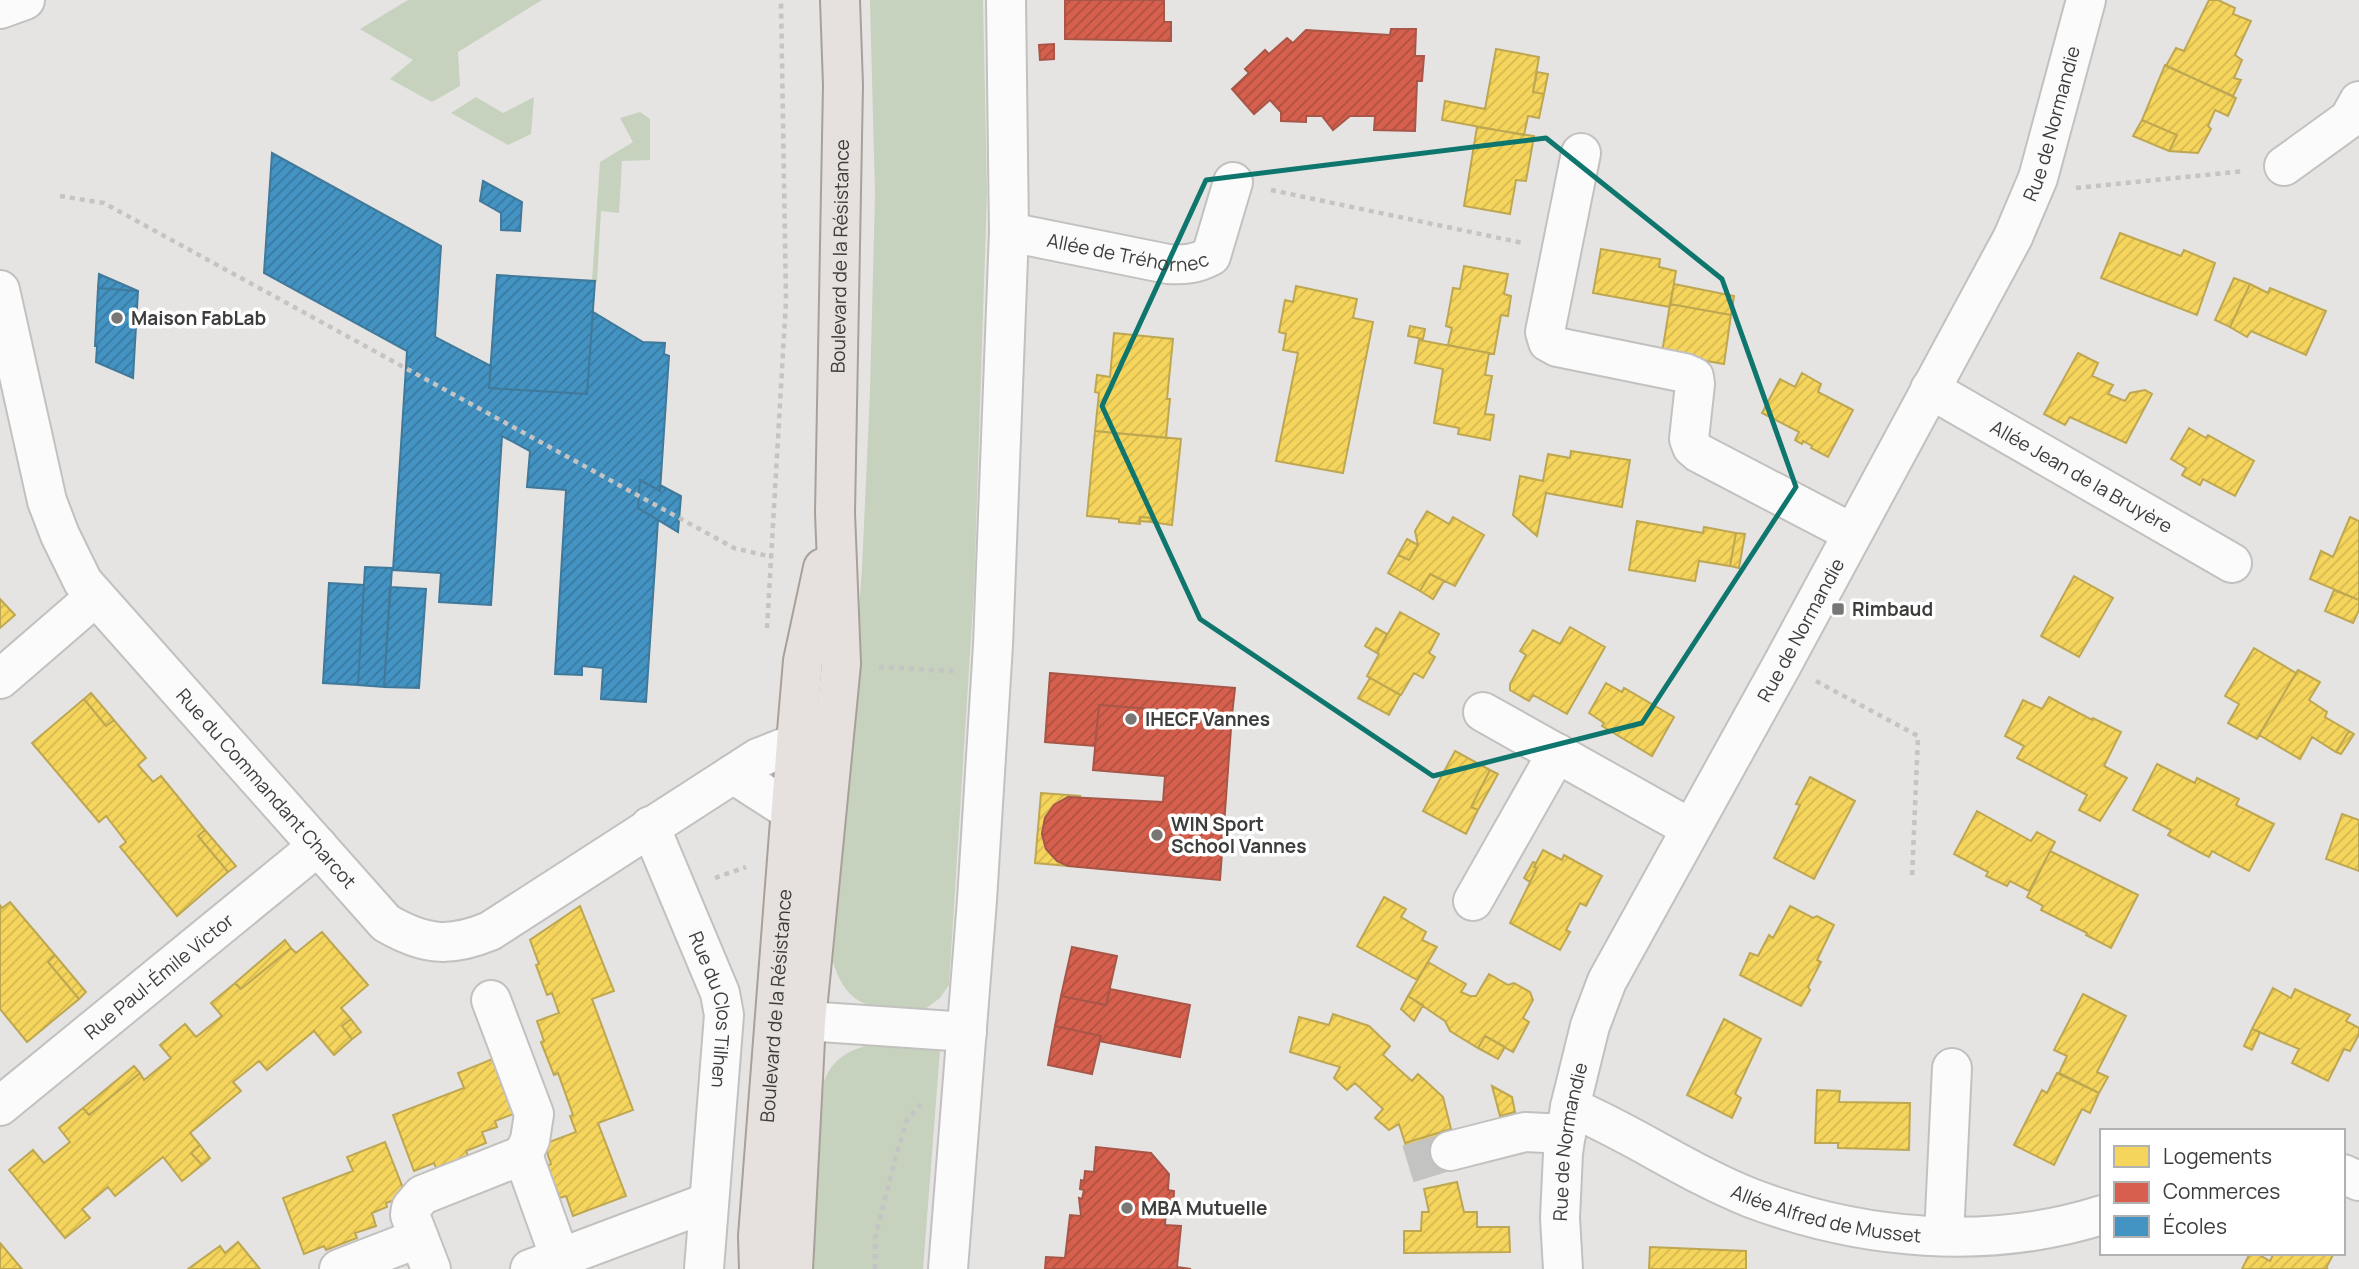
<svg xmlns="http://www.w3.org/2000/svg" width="2359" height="1269" font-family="Manrope,sans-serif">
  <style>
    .grass { fill: #c6d2bd }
    .homes { fill: url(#homes-hatch); stroke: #bea752; stroke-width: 2 }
    .shops { fill: url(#shops-hatch); stroke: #a85648; stroke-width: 2 }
    .schools { fill: url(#schools-hatch); stroke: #41799a; stroke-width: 2 }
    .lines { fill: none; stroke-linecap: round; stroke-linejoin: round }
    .minor-tunnel { stroke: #c3c3c1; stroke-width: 38; stroke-dasharray: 38 19; stroke-linecap: butt }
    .minor-casing { stroke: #c2c1bf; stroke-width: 42 }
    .major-casing { stroke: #a9a099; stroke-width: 42 }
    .path { stroke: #c4c4c4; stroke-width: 4.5; stroke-dasharray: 5 5; stroke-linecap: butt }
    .minor { stroke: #fbfbfb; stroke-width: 38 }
    .major { stroke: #e6e1de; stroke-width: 38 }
    .marked { fill: none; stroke: #0f766e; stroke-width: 5; stroke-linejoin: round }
    .poi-dot { fill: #787775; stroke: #fff; stroke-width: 2.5 }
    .labels { text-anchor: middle; stroke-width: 7; stroke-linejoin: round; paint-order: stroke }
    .street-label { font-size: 19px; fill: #3d3d3b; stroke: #fff }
    .poi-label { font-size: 19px; font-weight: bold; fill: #3d3d3b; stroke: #fff; text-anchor: start }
  </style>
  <defs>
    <pattern id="homes-hatch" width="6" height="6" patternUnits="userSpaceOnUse" patternTransform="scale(1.75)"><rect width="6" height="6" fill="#f6d55c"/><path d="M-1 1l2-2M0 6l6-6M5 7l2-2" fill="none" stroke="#d4b851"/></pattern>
    <pattern id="shops-hatch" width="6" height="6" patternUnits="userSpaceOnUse" patternTransform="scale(1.75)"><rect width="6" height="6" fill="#d6604d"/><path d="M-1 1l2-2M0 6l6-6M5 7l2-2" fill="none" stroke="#af5041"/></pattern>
    <pattern id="schools-hatch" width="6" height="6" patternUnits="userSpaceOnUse" patternTransform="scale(1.75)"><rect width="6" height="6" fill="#4393c3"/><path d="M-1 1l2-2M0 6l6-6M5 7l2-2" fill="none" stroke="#3979a0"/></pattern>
  </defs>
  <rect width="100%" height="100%" fill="#e5e4e2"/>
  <!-- grass -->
  <path class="grass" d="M408,0h134l-84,52 2,34 -28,16 -42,-23 23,-19 -53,-31z
    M870,0h113l4,193 -7,212 -6,185 -25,395 -9,13 -15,11c-46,-1 -76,5 -92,-47l29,-393 8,-177 5,-198z
    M476,97l27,16 31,-16 -3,37 -23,11 -57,-32z
    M640,112l10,7v41l-28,1 -3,52 -18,-2 -4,71 -5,-1 8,-119 33,-20 -13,-24z
    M874,1044l66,6 -17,219h-115l16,-188c9,-23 26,-32 50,-37z"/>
  <!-- homes -->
  <path class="homes" d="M2209,0h9l17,8 -2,6 18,7 -16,34 7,5 -8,18 7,2 -8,16 -67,-30 10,-18 8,3z
    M1496,49l43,8 -6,35 11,2 -5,24 -11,-2 -4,19 -82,-15 3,-19 40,8z
    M2165,65l71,33 -8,18 -13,-6 -7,16 3,3 -13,24 -29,-2 8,-16 -35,-15z
    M1537,72l11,2 -4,20 -11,-2z
    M2142,120l35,15 -8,16 -36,-15z
    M1477,127l57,9 -8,45 -10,-1 -6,34 -46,-8z
    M2120,233l61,23 3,-6 31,13 -18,52 -96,-37z
    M1601,249l59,10 -1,8 17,4 -6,36 -77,-14z
    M1464,266l44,8 -4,20 7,2 -3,20 -7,-1 -7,39 -46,-9 4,-17 -6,-2 7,-38 7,1z
    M2234,278l16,6 -20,43 -15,-7z
    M1674,284l60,12 -3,19 -61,-11z
    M2250,284l18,9 2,-5 56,23 -20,44 -55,-24 -4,6 -17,-10z
    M1296,286l61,13 -4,19 20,4 -30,151 -67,-12 22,-108 -15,-3 3,-16 -7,-2 6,-32 8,2z
    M1670,304l61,11 -7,49 -62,-11z
    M1410,326l15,3 -2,10 -15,-3z
    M1114,333l59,6 -6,60h3l-4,39 -71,-7 4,-38 -4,-1 2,-17 13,2z
    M1419,340l70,13 -4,22 7,1 -7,38 9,1 -4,25 -32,-6 1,-6 -25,-5 9,-54 -28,-6z
    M2078,353l20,10 -6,13 21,9 -5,9 17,7 5,-8 15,-3 7,4 -26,49 -56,-26 -5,8 -21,-11z
    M1802,373l19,11 -3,8 35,18 -25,47 -17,-9 1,-2 -9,-5 -1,3 -7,-4 4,-8 -37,-19 18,-34 15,8z
    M2189,428l17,10 2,-3 46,26 -19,35 -32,-17 -3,6 -18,-10 4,-7 -15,-9z
    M1095,431l86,8 -9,86 -21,-3 1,-4 -12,-1v7l-21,-2v-3l-32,-3z
    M1571,451l59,9 -8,47 -76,-14 -9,43 -24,-21 7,-39 23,5 5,-27 22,4z
    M1427,511l22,13 4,-7 31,18 -29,51 -25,-12 -10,17 -32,-18 10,-18 11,5 9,-15 -3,-14z
    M1140,517l12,1 -1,4 -12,-1z
    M2350,517l9,4v79l-49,-21 11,-28 12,6z
    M1637,521l66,12 1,-6 32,6 -6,33 -31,-5 -4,20 -66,-11z
    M1736,533l9,1 -6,34 -9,-2z
    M1407,539l11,6 -9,15 -11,-5z
    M1430,574l14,7 -11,18 -13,-8z
    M2074,576l39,22 -34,59 -38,-21z
    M2334,590l25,10v10l-6,13 -28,-12z
    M0,599l15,16 -15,13z
    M1400,612l39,22 -10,19 6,4 -12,21 -9,-5 -13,22 -34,-19 12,-22 -2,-1z
    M1570,627l35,20 -38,67 -34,-19 -4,6 -19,-11v-6l16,-29 -6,-4 13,-21 27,14z
    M1376,628l11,6 -10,19 -12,-7z
    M2254,648l42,25 -39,66 -29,-16 11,-19 -14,-8z
    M2298,670l22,12 -11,18 18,12 -2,5 24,14 -13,21 -24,-15 -12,22 -41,-24z
    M1370,678l30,17 -11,20 -31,-17z
    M1606,683l16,9 2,-4 50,29 -22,39 -50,-30 2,-3 -15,-10z
    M91,693l23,27 -8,6 -22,-27z
    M2049,697l43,23 1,-2 28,14 -17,34 23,12 -27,43 -21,-11 8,-15 -70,-37 7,-12 -19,-10 18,-36 19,9z
    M84,699l22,27 8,-6 32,38 -8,7 15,17 8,-6 44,54 -7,6 30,36 -51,44 -57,-69 6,-5 -20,-26 -7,6 -67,-79z
    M2349,731l5,3 -13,20 -5,-2z
    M1455,751l35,19 -19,37 7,3 -12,24 -43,-23z
    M2157,764l38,19 2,-5 42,21 -3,6 38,19 -25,47 -37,-20 -3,6 -8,-4 -33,-18 3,-5 -38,-20z
    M1490,770l8,4 -20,36 -7,-3z
    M1810,777l45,24 -41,78 -40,-21 26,-53 -4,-1z
    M1041,793l40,3 -13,1 -14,8 -9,13 -3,16 4,15 11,12 11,5 -33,-3z
    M1977,811l54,30 6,-9 18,10 -26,49 -19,-10 -3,5 -21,-10 2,-4 -34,-18z
    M2342,814l17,6v51l-33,-12z
    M205,830l31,36 -8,6 -30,-36z
    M1543,850l19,10 2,-5 38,21 -16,30 -6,-3 -14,27 4,2 -10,18 -50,-27 27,-55 -3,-1z
    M2050,851l88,44 -27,53 -25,-13 1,-2 -46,-23 2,-4 -16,-9z
    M1533,862l3,1 -2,4 3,1 -7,14 -6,-4z
    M1384,897l22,12 -5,8 25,15 -4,8 15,7 -20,33 -60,-34z
    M10,902l45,53 -7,7 31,37 -52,43 -27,-33v-104l2,3z
    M580,906l34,85 -22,8 41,111 -35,13 28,73 -53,20 -7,-20 -6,2 -13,-32 4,-2 -7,-20 32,-12 -6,-16 3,-1 -15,-42 -4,2 -13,-33 3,-1 -7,-20 22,-8 -7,-20 -5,2 -11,-30 3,-1 -9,-24z
    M1790,906l23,12 4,-2 17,9 -17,35 4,2 -13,25 2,3 -9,16 -61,-31 10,-22 8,3 11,-21 4,3z
    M322,932l46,53 -27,23 10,11 -9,7 10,13 -18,16 -20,-24 -47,39 -8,-9 -26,21 8,9 -51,42 10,12 -9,8 11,12 -20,16 -19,-24 -48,39 -7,-9 -26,22 8,9 -25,20 -56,-68 24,-20 11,13 26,-21 -11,-14 24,-20 6,7 51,-42 4,7 27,-22 -11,-13 25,-21 11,13 26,-21 -11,-13 24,-20 6,6 50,-41 5,5z
    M285,940l6,8 -50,41 -6,-6z
    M55,955l31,37 -7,7 -31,-37z
    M1428,962l38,22 -5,8 9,4h6l13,-22 19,11 6,-2 16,9 3,8 -10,18 6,4 -16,30 -28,-16 -7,12 -28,-17 -5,-10 -37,-25z
    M2273,988l18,10 4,-9 55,26 -4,6 13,7v6l-9,17 -6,-2 -16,32 -36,-18 7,-14 -47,-20z
    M2083,994l43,22 -29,56 11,5 -9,16 -40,-20 8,-17 -13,-6z
    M1408,996l15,9 -9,16 -13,-12z
    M1333,1014l36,12 21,20 -7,9 29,26 6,-7 25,23 8,32 -46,14 -6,-19 -10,6 -14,-12 8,-9 -28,-26 -8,7 -13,-12 6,-11 -50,-15 9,-35 30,8z
    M351,1019l10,13 -9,7 -10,-13z
    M1724,1019l37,20 -26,55 6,4 -9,20 -45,-23z
    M2252,1029l8,3 -8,18 -8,-4z
    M1485,1036l20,11 -7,12 -20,-11z
    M495,1058l21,55 -21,8 2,6 -15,5 4,11 -20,8 2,5 -32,12 -2,-5 -20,8 -21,-56 71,-27 -6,-15z
    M134,1066l6,7 -51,42 -6,-7z
    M2057,1073l42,20 -9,20 -8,-4 -28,56 -40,-20 28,-55 5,3z
    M1492,1086l20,11 3,15 -15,4z
    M1817,1090l23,1 -1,11 71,1 -1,47 -71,-2v-5h-23z
    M1441,1132l10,37 -36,11 -10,-37z
    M385,1142l21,54 -20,7 1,4 -15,6 4,13 -21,7 2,5 -31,12 -2,-4 -20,8 -21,-56 70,-27 -6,-14z
    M200,1145l10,13 -8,7 -11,-12z
    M1457,1182l7,30h13v15h32l1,25 -106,1v-22h17l1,-19h7l-5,-23z
    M238,1242l22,27h-72l32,-23 5,7z
    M0,1243l22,26h-22z
    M1650,1247l96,4v18h-97z
    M2250,1253h6l14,8 4,-8h60l-8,15 2,1h-86z"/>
  <!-- shops -->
  <path class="shops" d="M1065,0h99v22h7v19l-106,-2z
    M1391,29h25l-1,27h9l-2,25h-5l-2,50 -41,-1 1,-14h-25l-17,14 -11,-14h-16v6l-25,-1v-9l-11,-12 -16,14 -22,-25 17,-16 -4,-4 20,-19 4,4 18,-16 6,5 13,-13 84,5z
    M1054,44v15l-14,1 -1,-15z
    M1050,673l185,15 -3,27 -133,-10 -4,41 -50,-4z
    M1099,705l133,10 -12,165 -152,-14 -11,-5 -11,-12 -4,-15 3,-16 9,-13 14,-8 95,5 2,-26 -72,-6z
    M1072,947l45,9 -11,49 -45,-9z
    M1110,989l80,16 -10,52 -81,-16 2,-5 -46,-10 6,-30 45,9z
    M1055,1026l46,10 -9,38 -44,-9z
    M1096,1147l55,6 18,21 -1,16 6,1 -1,19 -7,-1 -1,16 16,1 -4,41 14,2h-146l1,-12 19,1 5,-43 11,1 -2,-18 3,1 2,-9 -4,-1 1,-9 3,1 1,-10 9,1z"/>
  <!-- schools -->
  <path class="schools" d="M272,153l169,93 -6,91 56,29 -2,22 98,6 6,-82 50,30 22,1 -1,11 5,2 -9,135 -20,-11 -2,28 20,12 -12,182 -45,-3 2,-31 -21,-2v9l-27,-1 11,-184 -39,-3 3,-36 -28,-15 -11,169 -52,-3 2,-29 -48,-3 14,-219 -143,-78z
    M483,181l39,21 -2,29 -19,-1v-17l-21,-12z
    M99,274l39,17 -40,-3z
    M497,275l98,6 -8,113 -98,-6z
    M98,288l40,3 -5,87 -37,-16 1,-16h-2z
    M640,480l20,11v-6l21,11 -3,36 -40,-24z
    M365,567l27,1 -8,119 -26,-2z
    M329,583l35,2 -6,100 -35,-2z
    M390,587l36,2 -7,99 -35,-1z"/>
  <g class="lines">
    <!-- minor-tunnel -->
    <path class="minor-tunnel" d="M1408,1164l42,-13"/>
    <!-- minor casing -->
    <g class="minor-casing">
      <g id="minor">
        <path d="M0,9l25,-9"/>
        <path d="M1581,153l-36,179 3,10 9,5 128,26 9,4 1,7 -6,55 3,8 7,6 153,80"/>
        <path d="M2284,166l65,-47 10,-18"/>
        <path id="s1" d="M1009,232l159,32c17,1 28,0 43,-8l22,-74"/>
        <path id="s2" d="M0,290l47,211 13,34 23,47 303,341c38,22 63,25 104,8l268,-173 38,-15 28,15"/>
        <path id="s3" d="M1930,389l302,174"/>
        <path d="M0,679l95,-82"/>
        <path d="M1483,712l207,116"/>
        <path d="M733,774l59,38"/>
        <path id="s4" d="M650,826l70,167 4,22 -20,254"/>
        <path d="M1473,901l84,-148"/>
        <path d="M491,1000l43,114 -4,26 -7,15"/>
        <path d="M806,1021l161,11"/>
        <path id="s5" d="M0,1106l318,-260"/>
        <path id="s6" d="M1570,1107c62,26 118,66 181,91 111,42 237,53 351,17"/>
        <path d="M1450,1151l75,-19 41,2"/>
        <path d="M2343,1174l16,7"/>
        <path d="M1944,1236l8,-168"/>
        <path d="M560,1258l149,-56"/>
        <path d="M339,1269l80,-31"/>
        <path d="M431,1269l-21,-54 1,-7 11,-13 101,-40 37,103 -30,11"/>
        <path d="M948,1269l29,-369 16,-255 16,-413 -3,-232"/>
        <path id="s7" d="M1563,1269l-3,-51 3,-65 7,-46 20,-81 17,-45 176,-318 230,-426 25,-59 48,-178"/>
      </g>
    </g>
    <!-- major casing -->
    <g class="major-casing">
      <g id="major">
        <path id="s8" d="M759,1269l-1,-33 38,-493 7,-82 20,-93"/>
        <path id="s9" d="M793,1269l13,-248 35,-357 -6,-151 8,-428 -3,-85"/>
      </g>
    </g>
    <!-- path -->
    <path class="path" d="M2076,188l169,-17
      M1271,190l252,53
      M60,196l44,7 630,345 38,9
      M767,628l19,-327 -5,-301
      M879,667l75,4
      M1816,681l102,55 -6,142
      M715,878l31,-11
      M875,1269v-31l21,-82 11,-36 14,-16"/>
    <!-- minor -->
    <use href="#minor" class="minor"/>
    <!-- major -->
    <use href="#major" class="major"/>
  </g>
  <!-- marked area -->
  <path class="marked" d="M1546,138l176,141 74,208 -154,236 -209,53 -233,-157 -98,-213 104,-226z"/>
  <!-- markers -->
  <g class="poi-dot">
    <circle cx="117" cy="318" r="7"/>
    <rect x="1831" y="602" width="14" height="14" rx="3.5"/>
    <circle cx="1131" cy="719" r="7"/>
    <circle cx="1157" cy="835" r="7"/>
    <circle cx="1127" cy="1208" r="7"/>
  </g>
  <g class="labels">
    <!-- street labels -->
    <g class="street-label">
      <text dy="7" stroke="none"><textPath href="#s7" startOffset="1262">Rue de Normandie</textPath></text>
      <text dy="7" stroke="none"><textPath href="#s1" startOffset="121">Allée de Tréhornec</textPath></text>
      <text dy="7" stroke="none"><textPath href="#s9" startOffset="1015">Boulevard de la Résistance</textPath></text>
      <text dy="7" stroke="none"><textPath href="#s3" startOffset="175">Allée Jean de la Bruyère</textPath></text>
      <text dy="7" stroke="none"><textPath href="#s7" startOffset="695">Rue de Normandie</textPath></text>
      <text dy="7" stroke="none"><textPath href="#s2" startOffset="581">Rue du Commandant Charcot</textPath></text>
      <text dy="7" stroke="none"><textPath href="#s5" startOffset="205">Rue Paul-Émile Victor</textPath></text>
      <text dy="7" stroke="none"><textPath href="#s8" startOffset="264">Boulevard de la Résistance</textPath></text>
      <text dy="7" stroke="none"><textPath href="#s4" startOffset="196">Rue du Clos Tilhen</textPath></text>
      <text dy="7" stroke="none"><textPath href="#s7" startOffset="128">Rue de Normandie</textPath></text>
      <text dy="7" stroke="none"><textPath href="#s6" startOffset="280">Allée Alfred de Musset</textPath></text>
    </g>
    <!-- poi labels -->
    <g class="poi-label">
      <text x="131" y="325">Maison FabLab</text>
      <text x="1852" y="616">Rimbaud</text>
      <text x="1145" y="726">IHECF Vannes</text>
      <text x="1171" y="831">WIN Sport<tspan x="1171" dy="22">School Vannes</tspan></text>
      <text x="1141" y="1215">MBA Mutuelle</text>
    </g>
  </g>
  <!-- legend -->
  <rect x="2100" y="1129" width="245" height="126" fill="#ffffff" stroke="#b1b1b1" stroke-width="2"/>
  <rect x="2114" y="1146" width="35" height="21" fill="#f6d55c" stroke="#b1b1b1" stroke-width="2"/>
  <text x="2163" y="1164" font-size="21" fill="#3d3d3b">Logements</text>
  <rect x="2114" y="1182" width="35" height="21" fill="#d6604d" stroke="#b1b1b1" stroke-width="2"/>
  <text x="2163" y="1199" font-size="21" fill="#3d3d3b">Commerces</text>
  <rect x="2114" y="1216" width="35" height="21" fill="#4393c3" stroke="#b1b1b1" stroke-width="2"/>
  <text x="2163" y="1234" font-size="21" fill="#3d3d3b">Écoles</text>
</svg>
